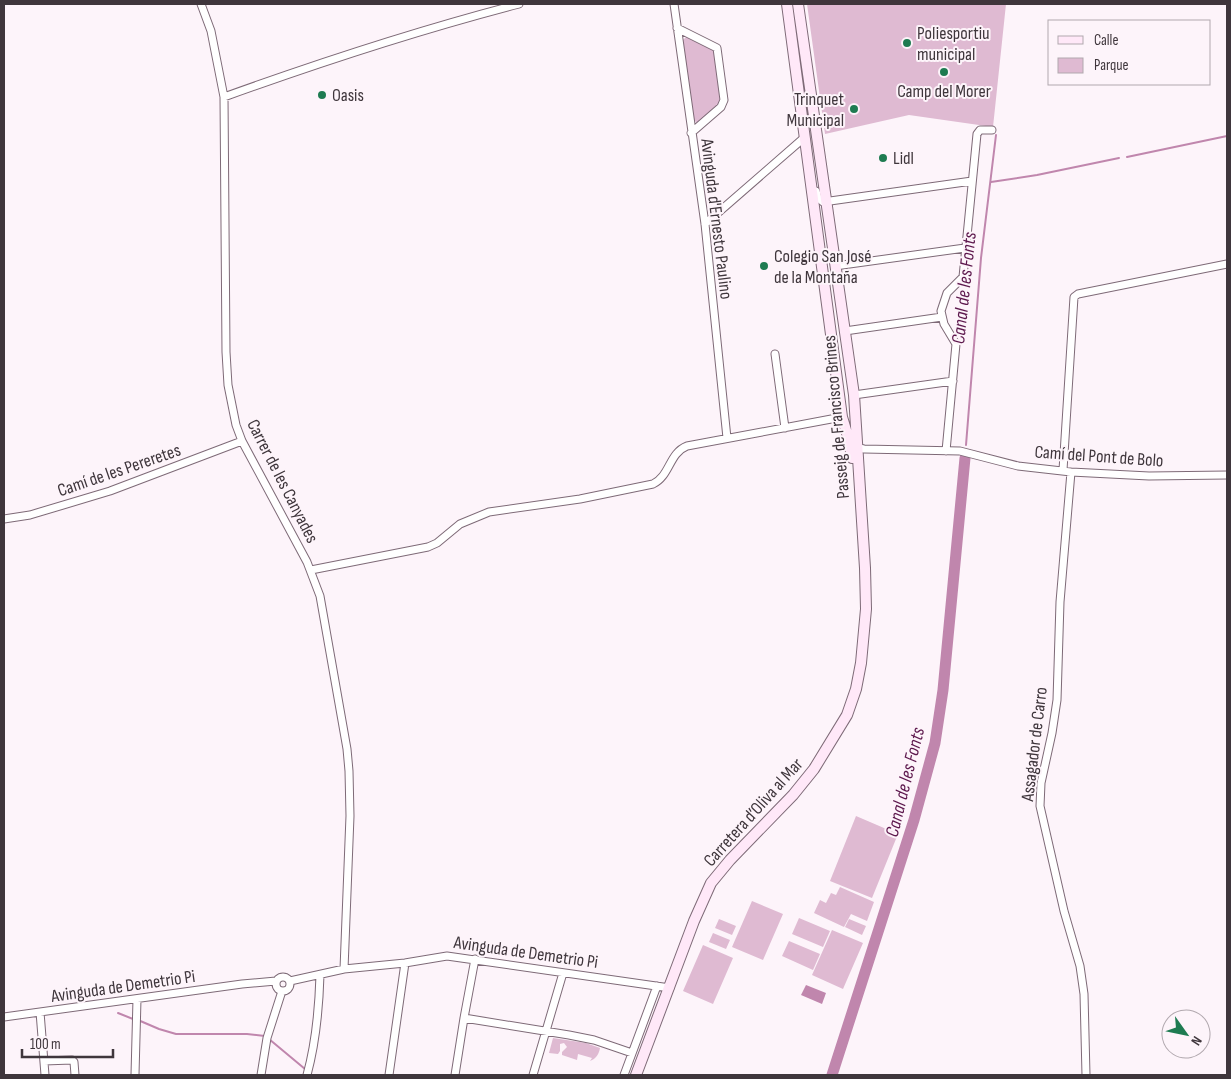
<svg xmlns="http://www.w3.org/2000/svg" width="1231" height="1079" font-family="'Sofia Sans Condensed',sans-serif">
  <style>
    .green { fill: #dfbad2 }
    .water { fill: #c086ad }
    .lines { fill: none; stroke-linecap: round; stroke-linejoin: round }
    .stream { stroke: #c086ad; stroke-width: 2 }
    .river { stroke: #c086ad; stroke-width: 11 }
    .street-casing { stroke: #7e6a77; stroke-width: 9 }
    .secondary-casing { stroke: #7e6a77; stroke-width: 12 }
    .street { stroke: #fff; stroke-width: 7 }
    .secondary { stroke: #ffe8f8; stroke-width: 10 }
    .poi-dot { fill: #1e7b51; stroke: #fdf4fa; stroke-width: 2 }
    .labels { text-anchor: middle; stroke-width: 4; stroke-linejoin: round; paint-order: stroke }
    .poi-label { font-size: 18px; fill: #3f363c; stroke: #fdf4fa; text-anchor: start }
    .street-label { font-size: 18px; fill: #3f363c; stroke: #fdf4fa }
    .water-label { font-size: 19px; font-style: italic; fill: #5d184d; stroke: #fdf4fa }
  </style>
  <rect width="100%" height="100%" fill="#fdf4fa"/>
  <!-- green -->
  <path class="green" d="M807,4h199l-13,123 -84,-12 -84,19z
    M687,36l28,13 7,53 -22,20 -3,1 -4,-4 -10,-79z
    M856,816l42,18 -26,64 -42,-17z
    M840,887l34,15 -7,19 -16,-7 -7,13 -30,-14 6,-13 6,3 5,-10 5,2z
    M752,901l31,13 -20,46 -31,-13z
    M799,918l31,13 -7,16 -31,-13z
    M719,919l17,7 -4,9 -17,-7z
    M849,919l17,7 -4,9 -17,-8z
    M832,930l31,13 -20,46 -31,-14z
    M713,933l17,7 -4,9 -17,-7z
    M789,941l31,13 -7,16 -31,-14z
    M703,945l30,13 -20,46 -30,-13z
    M553,1038l33,5 14,5c-1,6 -4,11 -10,13l2,-3 -14,-4 -1,6 -15,-5v-3l5,-5 -3,-4 -4,1v7l-2,3 -9,-1z"/>
  <!-- water -->
  <path class="water" d="M806,985l20,8 -4,11 -21,-9z"/>
  <g class="lines">
    <!-- stream -->
    <path class="stream" d="M1127,157l100,-21
      M991,182l46,-7 82,-17
      M966,445l15,-187 15,-123
      M118,1013l15,6
      M138,1020l21,9 17,5h71l18,2
      M269,1039l36,30"/>
    <!-- river -->
    <path class="river" d="M832,1075l82,-255 21,-77 8,-53 22,-232"/>
    <!-- street casing -->
    <g class="street-casing">
      <path id="street" d="M201,4l10,27 13,66 2,255 2,33 8,40 6,16 65,121 13,34 27,153 2,22 1,45 -6,153
        M674,4l31,220 22,214
        M677,28l40,20 7,52 -3,7 -30,26
        M224,97c97,-35 195,-67 295,-93
        M816,191l2,7 5,4 149,-21
        M705,224l100,-87
        M835,266l130,-18
        M845,331l97,-14
        M775,354l10,74
        M854,395l99,-14
        M854,447l10,2 96,2 58,15 53,6 78,4 78,-1
        M946,451l10,-107 -12,-20 -3,-13 6,-18 16,-16 14,-143 3,-4h12
        M1063,470l11,-173 4,-3 149,-30
        M1071,472l-11,130 -3,98 -5,33 -11,50 -1,23 24,105 16,55 4,28 2,81
        M4,519l26,-4 80,-24 132,-50
        M311,570l117,-23 9,-4 23,-19 29,-12 91,-13 73,-15c17,-8 16,-31 34,-38l155,-29
        M475,959l-11,59 105,17 25,5 38,13
        M276 984a7 7 0 1 1 14 0a7 7 0 1 1-14 0Z
        M290,981l54,-12 61,-6 42,-7 223,32
        M40,1012l5,63
        M4,1017l238,-33 34,-3
        M44,1061l28,-1 2,2 1,13
        M135,1075l2,-76
        M261,1075l6,-37 15,-47
        M307,1075c9,-33 12,-66 13,-100
        M389,1075l16,-112
        M455,1075l9,-57
        M533,1075l30,-102
        M624,1075l33,-89"/>
    </g>
    <!-- secondary casing -->
    <g class="secondary-casing">
      <path id="secondary" d="M787,4l55,413 7,23 3,18
        M636,1075l58,-154 17,-38 19,-23 63,-65 21,-26 33,-54 9,-26 5,-26 5,-54 -1,-41 -11,-173 -56,-391"/>
    </g>
    <!-- street -->
    <use href="#street" class="street"/>
    <!-- secondary -->
    <use href="#secondary" class="secondary"/>
  </g>
  <!-- markers -->
  <g class="poi-dot">
    <circle cx="907" cy="43" r="5"/>
    <circle cx="944" cy="72" r="5"/>
    <circle cx="322" cy="95" r="5"/>
    <circle cx="854" cy="109" r="5"/>
    <circle cx="883" cy="158" r="5"/>
    <circle cx="764" cy="266" r="5"/>
  </g>
  <g class="labels">
    <!-- poi labels -->
    <g class="poi-label">
      <text x="917" y="39">Poliesportiu<tspan x="917" dy="21">municipal</tspan></text>
      <text x="944" y="97" text-anchor="middle">Camp del Morer</text>
      <text x="332" y="101">Oasis</text>
      <text x="844" y="105" text-anchor="end">Trinquet<tspan x="844" dy="21">Municipal</tspan></text>
      <text x="893" y="164">Lidl</text>
      <text x="774" y="262">Colegio San José<tspan x="774" dy="21">de la Montaña</tspan></text>
    </g>
    <!-- street labels -->
    <g class="street-label">
      <text transform="translate(717 219) rotate(83)" y="6">Avinguda d'Ernesto Paulino</text>
      <text transform="translate(836 417) rotate(-95)" y="6">Passeig de Francisco Brines</text>
      <text transform="translate(1099 456) rotate(4)" y="6">Camí del Pont de Bolo</text>
      <text transform="translate(119 470) rotate(-19)" y="6">Camí de les Pereretes</text>
      <text transform="translate(283 481) rotate(63)" y="6">Carrer de les Canyades</text>
      <text transform="translate(1034 744) rotate(-83)" y="6">Assagador de Carro</text>
      <text transform="translate(753 812) rotate(-48)" y="6">Carretera d’Oliva al Mar</text>
      <text transform="translate(526 952) rotate(8)" y="6">Avinguda de Demetrio Pi</text>
      <text transform="translate(123 986) rotate(-8)" y="6">Avinguda de Demetrio Pi</text>
    </g>
    <!-- water labels -->
    <g class="water-label">
      <text transform="translate(963 288) rotate(-84)" y="7">Canal de les Fonts</text>
      <text transform="translate(904 782) rotate(-76)" y="7">Canal de les Fonts</text>
    </g>
  </g>
  <!-- border -->
  <rect width="1231" height="1079" fill="none" stroke="#3f363c" stroke-width="10"/>
  <!-- legend -->
  <rect x="1048" y="20" width="162" height="65" fill="#fdf4fa" stroke="#b1a8ae"/>
  <rect x="1058" y="36" width="25" height="8" fill="#ffe8f8" stroke="#b1a8ae"/>
  <text x="1094" y="45" font-size="15" fill="#3f363c">Calle</text>
  <rect x="1058" y="58" width="25" height="15" fill="#dfbad2" stroke="#b1a8ae"/>
  <text x="1094" y="70" font-size="15" fill="#3f363c">Parque</text>
  <!-- north arrow -->
  <g transform="translate(1186 1034) rotate(123)"><circle r="24" fill="#fdf4fa" stroke="#b1a8ae"/>
  <path d="M0-4L9 19L0 12L-9 19Z" fill="#1e7b51"/>
  <text y="-8" font-size="14" font-weight="bold" text-anchor="middle" fill="#3f363c">N</text>
  </g>
  <!-- scale -->
  <path d="M22 1049v8h91v-8" fill="none" stroke="#3f363c" stroke-width="2.5"/>
  <text x="30" y="1049" font-size="15" fill="#3f363c" stroke="#fdf4fa" stroke-width="4" paint-order="stroke">100 m</text>
</svg>
